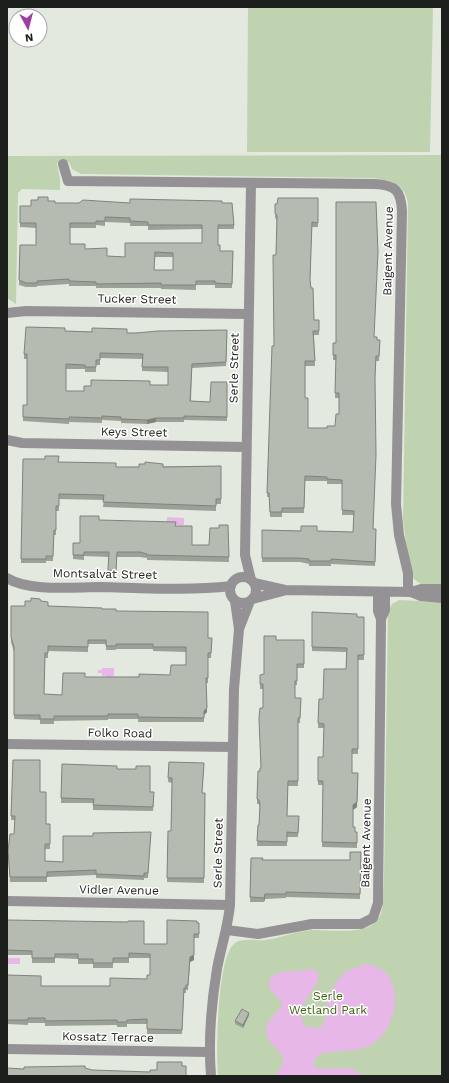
<svg xmlns="http://www.w3.org/2000/svg" width="449" height="1083" font-family="'Work Sans',sans-serif">
  <style>
    .green { fill: #bfd3b0 }
    .water { fill: #e7b8e7 }
    .lines { fill: none; stroke-linecap: round; stroke-linejoin: round }
    .minor { stroke: #959295; stroke-width: 10 }
    .wall { fill: #9ca198; fill-rule: evenodd }
    .shaded-wall { fill: #7f837c }
    .building { fill: #b5bbb1; stroke: #7f837c; fill-rule: evenodd }
    .labels { text-anchor: middle; stroke-width: 3; stroke-linejoin: round; paint-order: stroke }
    .street-label { font-size: 12px; fill: #1d1f1c; stroke: #fff }
    .park-label { font-size: 12px; fill: #3b6113; stroke: #fff }
  </style>
  <rect width="100%" height="100%" fill="#e3e9df"/>
  <!-- green -->
  <path class="green" d="M248,7h185l-3,145h-183z
    M442,155v430h-20l-8,-6 -4,-8 -7,-51 5,-317c-3,-20 -20,-24 -38,-25l-289,-4 -9,-5 -3,-7 -12,1 3,16v11l-38,-1 -4,4 -2,111 -9,-6v-142z
    M399,600l43,2v474h-224c-2,-25 -1,-114 15,-131 7,-8 22,-4 32,-5 16,-2 31,-9 47,-10 20,-1 61,8 69,-17 3,-10 2,-22 3,-33l4,-268 4,-8z"/>
  <!-- water -->
  <path class="water" d="M167,517l17,1v7h-17z
    M102,668h12v8l-8,3v-3h-4v-3h-4v-3h4z
    M7,958h13v6h-13z
    M367,964c10,2 17,5 23,14 6,10 6,24 3,35 -16,59 -72,25 -79,49l1,5c16,6 34,-6 48,9h-89c23,-22 -3,-25 -7,-41 -4,-16 13,-20 15,-33l-13,-14 1,-10c8,-8 16,-6 26,-7 10,0 25,-8 22,10 -7,14 -26,30 -12,46l12,1c19,-9 -4,-52 49,-64z"/>
  <g class="lines">
    <!-- minor -->
    <path class="minor" d="M63,164l5,17 307,3c21,1 26,7 27,27l-6,293 3,31 9,38v19
      M7,313l19,-2 222,3
      M7,440l15,3 224,4
      M230 590a13 13 0 1 1 26 0a13 13 0 1 1-26 0Z
      M7,578c22,14 67,9 93,9 43,1 88,4 131,-1
      M251,580l-6,-25 6,-372
      M254,583l31,7 126,2 10,-3h21
      M411,592l10,4 21,2
      M252,599l31,-8
      M381,619l4,-9v-18
      M239,629l11,-28
      M7,744l226,3
      M7,901l223,4
      M227,930l31,4 54,-10h49l12,-6 5,-15 3,-284 -3,-8v-19
      M7,1049l202,3
      M211,1076c-3,-37 0,-71 6,-107 4,-22 11,-42 13,-64l4,-216 5,-60 -4,-28"/>
  </g>
  <!-- wall -->
  <path class="wall" d="M318,198v29h-6l-2,53 4,40h5v15h-5l1,31h-10v32l3,30h19l8,-2 4,-12v-16h-4l1,-38h-3v-17l41,-6 6,8 -1,16h-3l-1,19 -2,149h3l-1,37 -44,-2v2h-22v-2l-9,-2h-38v-32l91,2 1,-17h-12v-31h-15v-3h-22l-1,32h-22v4h-12l-1,-20h-2l7,-151 2,-91 1,-34 -2,-4v-13z
    M48,201l7,2h167l12,22v4h-16v16l2,6h13l-1,37h-17v-3h-19v5l-35,-1v-1h-65v-2h-27v-2l-32,2v1h-11l-7,-2 1,-40h16v-17l-16,-1v-21h11zM105,222l25,1v3h18v4l54,-1v14l-77,14 -18,-1 -37,-12v-16h26v-3l9,1zM155,257h18v13h-19z
    M227,330l-1,36 -34,2 -1,33 19,1 17,-20v39l-43,-1v2h-28l-9,2 -26,-1v-2l-19,-1v3l-33,-1v2l-46,-3v-16h4v-46h-3v-5l41,-23 71,2zM100,358l42,1v12l26,1v13h-18l-66,6h-18v-22h19v3h11v-7h4z
    M23,459l93,8 105,-1v38h-5v7l-113,-4 1,-7 -45,-1v12h-3v24h-2l-1,26h-7v2h-25z
    M99,520l76,6 17,19h17l10,-17 9,-3 1,37 -82,-2v-2l-7,-1h-23l-1,18h-8l1,-18 -25,-1v4l-11,-1v-16h7z
    M41,601l7,5 54,3 14,2 92,27h4l-1,20h-3v25h-2l1,29 -3,3v7h-66v-3h-30v1l-54,1v3h-14v-4l-26,-1v-67l-3,-10v-36h14zM88,644h18v6h10v-1h37v2l33,1v13l-16,10 -38,2h-47l-23,18 -18,-1 1,-36h3v-7l40,1z
    M312,612l45,5h7v43h-6v94h-6v19l5,34 -4,3v17l2,5h2v16l-35,-1 1,-62h-5v-28h5l1,-29h-6l1,-29h4l23,-30v-17l-34,-1z
    M276,640h28v28h-7v17h-2v13h6l-1,25h-2v63h-10l-1,30h12l-1,21h-11v9h-30l1,-21h1l1,-17 -1,-4h-2v-13l3,-20 1,-3 2,-60v-19h-3v-14l4,-1z
    M13,760l27,32 6,32h4v25h-5v12l18,1 30,-26 58,-4 -3,46h-4v2l-48,-2v-3l-49,2v5h-37l-2,-26 6,-22 1,-14h-4z
    M169,762l35,5 -2,26h3l-1,90 -37,-1 1,-51h3l1,-48 -4,-1z
    M62,764l55,5h19l14,23h4l-1,19 -60,-1v-7h-32z
    M361,852l-1,47 -74,-2v1l-21,1 -1,3h-14l1,-44 11,2h88z
    M7,920l137,24h23l30,-21h2v15h-5v22l-4,2 -2,28h-2v3h-2l-2,41h-35v-10h-20v3h-10v-2l-72,1v-3h-17v2l-21,-1v-49l34,11h69l37,-7 3,-4v-17h-21v5h-16v5h-20v-4h-15v-5l-23,-1v5h-23v-8h-25z
    M249,1015l-6,13 -8,-4v-3z"/>
  <!-- shaded-wall -->
  <path class="shaded-wall" d="M156,418v4l-9,2v-4z
    M207,708v4l-3,3v-4z
    M358,773l-1,34 -4,3v-5z
    M265,894v5l-1,3v-4z
    M194,934v26l-4,2 -2,28 2,-33z
    M249,1013v2l-6,13v-3z"/>
  <!-- building -->
  <path class="building" d="M38,197h10v4h7v2h24l4,-3 47,3v-4l92,2v2h10l2,22h-16v20h2v6h13l-1,33 -17,-1v-2h-19v4h-35v-2l-65,1v-2l-27,-1v-2l-32,2v2h-11l-7,-3 1,-35h16v-22h-16v-17h11v-6h7zM105,217l25,1v3l18,1v3h54v18h-77v14l-18,-1v-8l-22,1v-5h-15v-21h26v-2h9zM155,252l18,1v17h-19z
    M278,198h40v25l-6,-1 -2,58 1,8h2l1,32h5v11h-6l2,30h-10v37h3v30h19v-2h8l1,-12h3v-21h-4l1,-38h-3v-12h3v-141h40l2,50 -4,85h3v3h3l-1,16h-3l-1,21 1,78 -3,74h3l-1,33 -44,-3v2h-22v-2l-9,-1h-38v-28l39,1v-5h16v5l36,1 1,-21 -12,-1v-30l-15,-1v-2l-22,-1 -1,32h-22v4h-12l-1,-19h-2l5,-147h2l-1,-91h3l1,-39 -2,-3v-9h2z
    M26,327l39,1v3l27,1v-4l35,1v4h9l22,-2 69,-1 -1,32 -34,2 -2,37 20,1 1,-20h16v35l-43,-1v2h-28l-9,2 -26,-1v-2l-19,-1v2l-33,-1v2l-46,-2v-12h4v-51h-3zM100,353l43,1 -1,13h26v18h-18v-4l-59,-1v6h-7v5h-18v-27l19,1v2h11v-7h4z
    M45,456h14l-1,6 58,1v4h23v-3h6v-2l18,2v3l58,-1v33h-5v7l-113,-4 1,-7 -45,-1v12h-3v24h-2l-1,26h-7v3h-25l2,-100h22z
    M80,516h19v4l77,2 -1,4h17v19h17l1,-17h9v-3h9l1,32 -82,-2v-1l-7,-2h-23l-1,19 -8,-1 1,-18h-25v3h-11v-12h7z
    M31,598l9,1 1,2 7,1v4l54,2v1h14v2l92,1v26h4l-1,15h-3v25h-2l1,30 -3,3v7l-66,-1v-3h-30v2h-54v3h-14v-4h-26v-68l-3,-10v-31h14v-5h6zM88,640h18v6h10v-2h37v3h33v18h-15l-1,10 -31,-1v3h-54v-4h-22l-1,22 -18,-1 1,-41h3v-7l40,1z
    M312,612l45,2v3h7v38h-6v94h-6v24h6l-1,29 -4,3v22h2v5h2v11l-35,-1 1,-61h-5v-24h5l1,-33 -6,-1 1,-24h4l1,-30h22l1,-21 -35,-1z
    M264,636h12v4h28v24h-7v17h-2v17h6l-1,20h-2v63h-10l-1,35h12l-1,17 -11,-1v10l-30,-1 1,-16h1l1,-21 -1,-4 -2,-1 1,-28h2v-3h1l-2,-50 1,-10h3v-24h-3v-9l4,-1z
    M13,760h27v32h6v32h4v20h-5v17l18,1v-26h30v-3l58,-1 -3,41h-4v3l-48,-2v-4l-49,2v5h-37l-2,-26 2,-17h4l1,-18h-4z
    M169,762l35,1 -2,30h3l-1,85h-37l1,-47h3l1,-47v-6h-4z
    M62,764l55,2v3h19v-3h14v26h4l-1,15 -60,-2 1,-6 -33,-1z
    M350,852h11l-1,42 -74,-2v2h-21l-1,4 -14,-1 1,-39h12l-1,2h88z
    M7,920l121,2v-1h16v23h23v-24l30,1v2h2v11h-5v21l-4,2 -2,28h-2v3h-2l-2,42 -35,-1v-10l-20,1v2h-10v-2l-72,1v-3h-17v2h-21v-45l34,1v10h69v-8l37,1v-4h3v-21l-21,-1v5h-16v5h-20v-4h-15v-5h-23v4h-23v-7l-25,-1z
    M242,1009l7,4 -6,12 -8,-4z
    M157,1062h25v4h4v10h-179v-8l17,1v-2l61,-1v2l7,2 58,2v-2h7z"/>
  <g class="labels">
    <!-- street labels -->
    <g class="street-label">
      <text transform="translate(388 251) rotate(-89)" y="4">Baigent Avenue</text>
      <text transform="translate(137 299) rotate(1)" y="4">Tucker Street</text>
      <text transform="translate(234 368) rotate(-89)" y="4">Serle Street</text>
      <text transform="translate(134 432) rotate(1)" y="4">Keys Street</text>
      <text transform="translate(105 574) rotate(1)" y="4">Montsalvat Street</text>
      <text transform="translate(120 733) rotate(1)" y="4">Folko Road</text>
      <text transform="translate(366 843) rotate(-89)" y="4">Baigent Avenue</text>
      <text transform="translate(218 853) rotate(-89)" y="4">Serle Street</text>
      <text transform="translate(119 890) rotate(1)" y="4">Vidler Avenue</text>
      <text transform="translate(108 1037) rotate(1)" y="4">Kossatz Terrace</text>
    </g>
    <!-- park labels -->
    <g class="park-label">
      <text x="328" y="1000">Serle<tspan x="328" dy="14">Wetland Park</tspan></text>
    </g>
  </g>
  <!-- border -->
  <rect width="449" height="1083" fill="none" stroke="#1d1f1c" stroke-width="16"/>
  <!-- north arrow -->
  <g transform="translate(28 28) rotate(173)"><circle r="19" fill="#ffffff" stroke="#a5a5a4"/>
  <path d="M0-3L7 15L0 10L-7 15Z" fill="#9f3ca2"/>
  <text y="-6" font-size="11" font-weight="bold" text-anchor="middle" fill="#1d1f1c">N</text>
  </g>
</svg>
